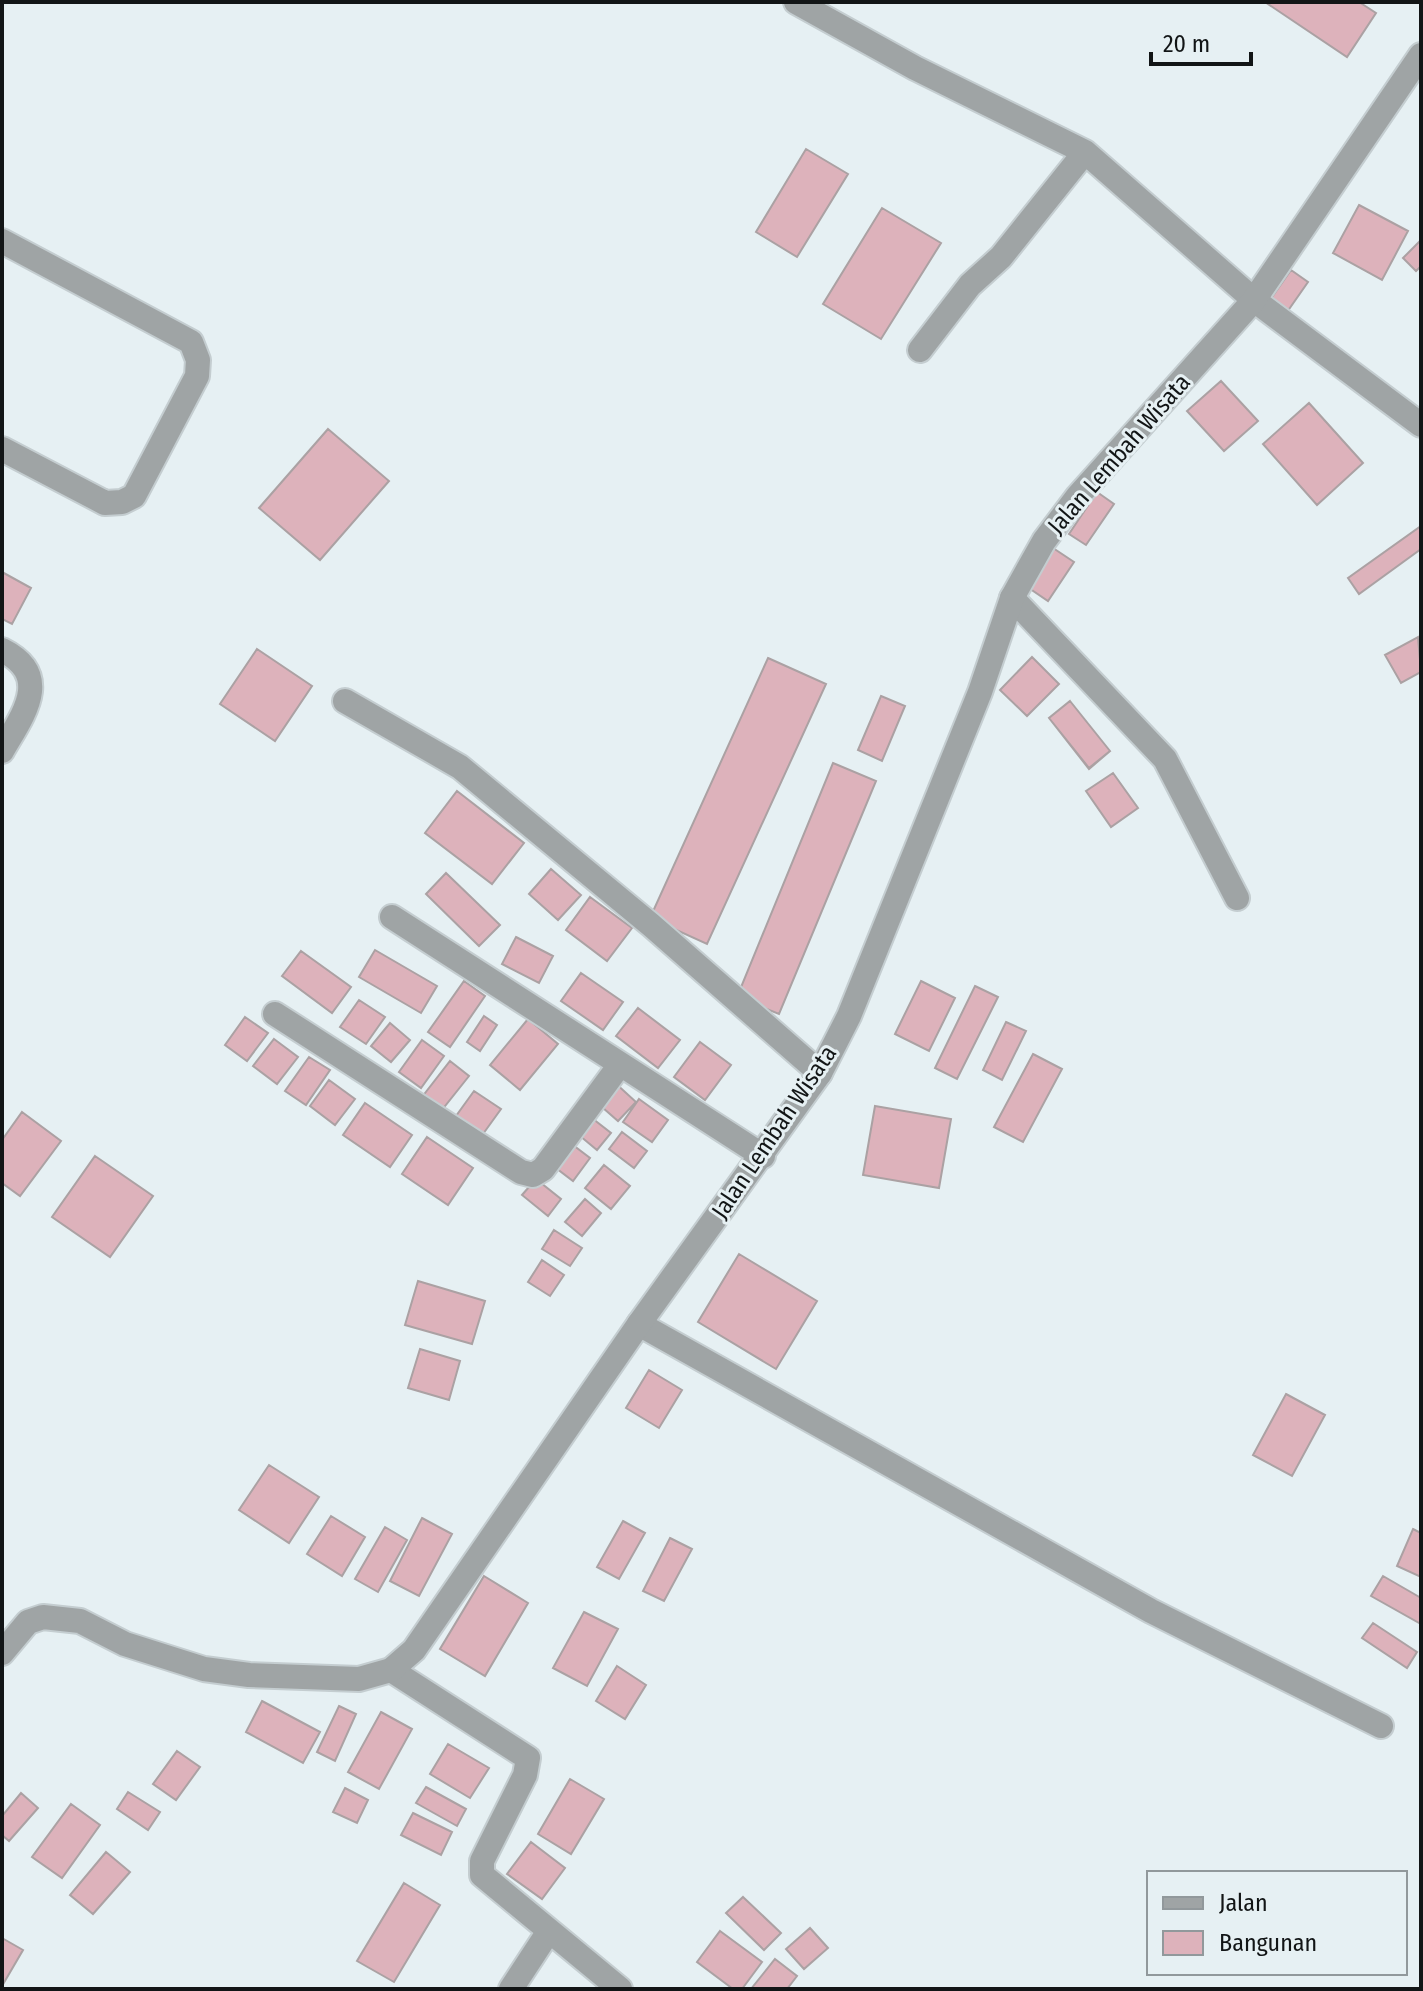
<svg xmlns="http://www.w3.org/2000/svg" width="1423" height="1991" font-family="'Fira Sans Condensed',sans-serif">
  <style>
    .building { fill: #ddb2bb; stroke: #aba1a3; stroke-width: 2 }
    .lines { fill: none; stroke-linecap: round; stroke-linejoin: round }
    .minor-casing { stroke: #c4cdd0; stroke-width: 28 }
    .tertiary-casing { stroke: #c4cdd0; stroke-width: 28 }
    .minor { stroke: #9fa4a5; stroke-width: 24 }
    .tertiary { stroke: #9fa4a5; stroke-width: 24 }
    .labels { text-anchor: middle; stroke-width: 6; stroke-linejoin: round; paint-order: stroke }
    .street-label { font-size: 24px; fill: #121516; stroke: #e6f0f3 }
  </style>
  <rect width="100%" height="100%" fill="#e6f0f3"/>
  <!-- building -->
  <path class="building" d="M1265,2h94l17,11 -29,44z
    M806,149l42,25 -51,83 -41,-25z
    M1359,205l49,26 -26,49 -49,-27z
    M882,208l59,35 -60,96 -58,-35z
    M1421,240v26l-5,5 -13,-13z
    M1291,270l17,12 -21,30 -17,-12z
    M1221,381l37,40 -34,30 -37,-40z
    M1309,403l54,60 -46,42 -54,-61z
    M328,429l61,52 -69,79 -61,-52z
    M1097,492l17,12 -28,41 -17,-11z
    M1421,526v23l-62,45 -11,-16z
    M1050,546l24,16 -26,39 -25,-17z
    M2,572l29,16 -19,36 -10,-5z
    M1418,637l3,35 -20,11 -16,-28z
    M257,649l55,37 -37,55 -55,-37z
    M1032,657l27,27 -32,32 -27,-26z
    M768,658l58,26 -119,260 -57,-26z
    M881,696l24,10 -23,55 -24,-11z
    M1070,701l40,50 -21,17 -40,-50z
    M1070,701l40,50 -21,18 -40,-51z
    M833,763l43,18 -97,233 -42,-17z
    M1113,773l25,35 -27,19 -25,-36z
    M457,791l67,52 -32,41 -67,-51z
    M551,869l30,26 -23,25 -29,-26z
    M446,873l54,52 -21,21 -53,-52z
    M590,897l42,31 -25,33 -41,-31z
    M516,937l37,19 -14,27 -37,-19z
    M375,950l62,36 -16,27 -62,-36z
    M301,951l50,36 -19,26 -50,-37z
    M581,973l42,29 -20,28 -42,-29z
    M464,981l21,15 -35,51 -22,-15z
    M921,981l34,17 -26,53 -34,-17z
    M975,986l23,11 -41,82 -22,-11z
    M359,1000l26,17 -19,27 -26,-17z
    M638,1008l42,32 -22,28 -42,-32z
    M484,1016l13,9 -17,26 -13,-9z
    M245,1017l23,16 -21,28 -22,-16z
    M528,1019l30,25 -38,46 -30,-25z
    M1006,1022l20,9 -24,49 -19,-10z
    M390,1023l20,17 -19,22 -20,-16z
    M274,1039l24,18 -21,27 -24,-18z
    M422,1040l22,16 -23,32 -22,-16z
    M700,1042l31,23 -26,35 -31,-23z
    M1033,1054l29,15 -39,73 -29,-15z
    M309,1057l21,13 -24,35 -21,-14z
    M450,1061l19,15 -28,35 -19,-14z
    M329,1080l26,19 -20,26 -25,-19z
    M613,1081l23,21 -18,19 -23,-20z
    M474,1091l27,18 -18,25 -27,-18z
    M639,1099l29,21 -16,22 -29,-20z
    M365,1103l47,32 -22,32 -47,-32z
    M875,1106l76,13 -12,69 -76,-13z
    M22,1112l39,29 -41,55 -18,-13v-43z
    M588,1115l23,18 -14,17 -23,-19z
    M622,1132l25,19 -13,17 -25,-19z
    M427,1137l46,31 -25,37 -46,-31z
    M569,1142l21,16 -17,23 -21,-16z
    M95,1156l58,40 -43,61 -58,-40z
    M604,1165l26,21 -19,23 -26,-21z
    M536,1179l25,20 -13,17 -26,-21z
    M585,1199l16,14 -19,23 -17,-14z
    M554,1230l28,18 -12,18 -28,-17z
    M739,1254l78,47 -41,68 -78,-47z
    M542,1260l22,15 -14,21 -22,-14z
    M418,1281l67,20 -13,43 -67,-19z
    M420,1349l40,12 -11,39 -41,-12z
    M649,1370l33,20 -23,38 -33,-20z
    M1286,1394l39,21 -33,61 -39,-21z
    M269,1465l50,32 -30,46 -50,-33z
    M331,1516l34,21 -23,39 -35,-22z
    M422,1518l30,16 -33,62 -29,-15z
    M623,1521l22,12 -26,46 -22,-12z
    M385,1527l22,13 -29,52 -23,-13z
    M1413,1529l8,4v44l-24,-11z
    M670,1538l22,11 -28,52 -21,-10z
    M484,1576l44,27 -43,73 -45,-27z
    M1383,1576l38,22v26l-50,-28z
    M584,1612l34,17 -31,57 -34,-18z
    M1373,1623l44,29 -10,16 -45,-30z
    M617,1666l29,19 -21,34 -29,-18z
    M262,1701l58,31 -17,31 -57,-31z
    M339,1706l17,8 -21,47 -18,-9z
    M381,1712l31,17 -33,60 -31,-17z
    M448,1744l41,24 -19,30 -40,-24z
    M177,1751l23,16 -24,33 -23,-16z
    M570,1779l34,20 -33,55 -33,-20z
    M426,1787l40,22 -9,17 -41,-23z
    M345,1788l23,12 -11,23 -24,-11z
    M128,1792l32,20 -12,18 -31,-21z
    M21,1793l17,15 -29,33 -7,-6v-19z
    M71,1804l29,21 -38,53 -30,-21z
    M413,1813l39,19 -11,23 -40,-20z
    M531,1842l34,26 -23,31 -35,-25z
    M106,1852l24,20 -37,42 -23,-19z
    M404,1883l36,22 -46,77 -37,-21z
    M743,1897l38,36 -17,17 -38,-37z
    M810,1928l18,20 -24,21 -18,-20z
    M720,1931l42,31 -20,27h-9l-36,-27z
    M2,1938l21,12 -21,36z
    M775,1959l22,17 -10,13h-36z"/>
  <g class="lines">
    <!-- minor casing -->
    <g class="minor-casing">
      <path id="minor" d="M796,2l119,66 170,84 169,148 167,125
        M2,241l189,101 7,18 -1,16 -63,120 -12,6 -17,1 -103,-54
        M920,350l50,-65 31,-28 84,-105
        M1012,598l153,161 72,139
        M2,650c52,26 20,66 0,101
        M345,701l115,66 191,158 169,148
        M392,917l371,239
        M275,1014l246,158 12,3 10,-6 76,-103
        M639,1324l512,287 230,115
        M391,1670l137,88 -3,17 -43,86v14l138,114
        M511,1989l38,-58"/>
    </g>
    <!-- tertiary casing -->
    <g class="tertiary-casing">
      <path id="tertiary" d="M2,1653l26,-31 15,-5 37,4 45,23 79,25 45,6 110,4 32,-9 23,-20 225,-326 181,-251 29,-57 131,-324 32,-94 32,-57 34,-45 176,-196 167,-245"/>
    </g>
    <!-- minor -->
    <use href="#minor" class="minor"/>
    <!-- tertiary -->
    <use href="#tertiary" class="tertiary"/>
  </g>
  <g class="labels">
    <!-- street labels -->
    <g class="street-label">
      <text transform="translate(1119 454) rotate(-49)" y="8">Jalan Lembah Wisata</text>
      <text transform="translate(774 1132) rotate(-56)" y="8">Jalan Lembah Wisata</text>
    </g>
  </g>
  <!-- border -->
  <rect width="1423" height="1991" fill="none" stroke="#121516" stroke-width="8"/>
  <!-- legend -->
  <rect x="1147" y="1871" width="260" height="104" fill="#e6f0f3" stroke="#91989b" stroke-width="2"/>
  <rect x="1163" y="1897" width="40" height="12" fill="#9fa4a5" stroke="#91989b" stroke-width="2"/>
  <text x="1219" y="1911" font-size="24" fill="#121516">Jalan</text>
  <rect x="1163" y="1931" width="40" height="24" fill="#ddb2bb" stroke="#91989b" stroke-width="2"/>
  <text x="1219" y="1951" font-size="24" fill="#121516">Bangunan</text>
  <!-- scale -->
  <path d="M1151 52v12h100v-12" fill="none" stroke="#121516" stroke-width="4"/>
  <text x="1163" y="52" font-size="24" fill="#121516" stroke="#e6f0f3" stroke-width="6" paint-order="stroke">20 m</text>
</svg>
